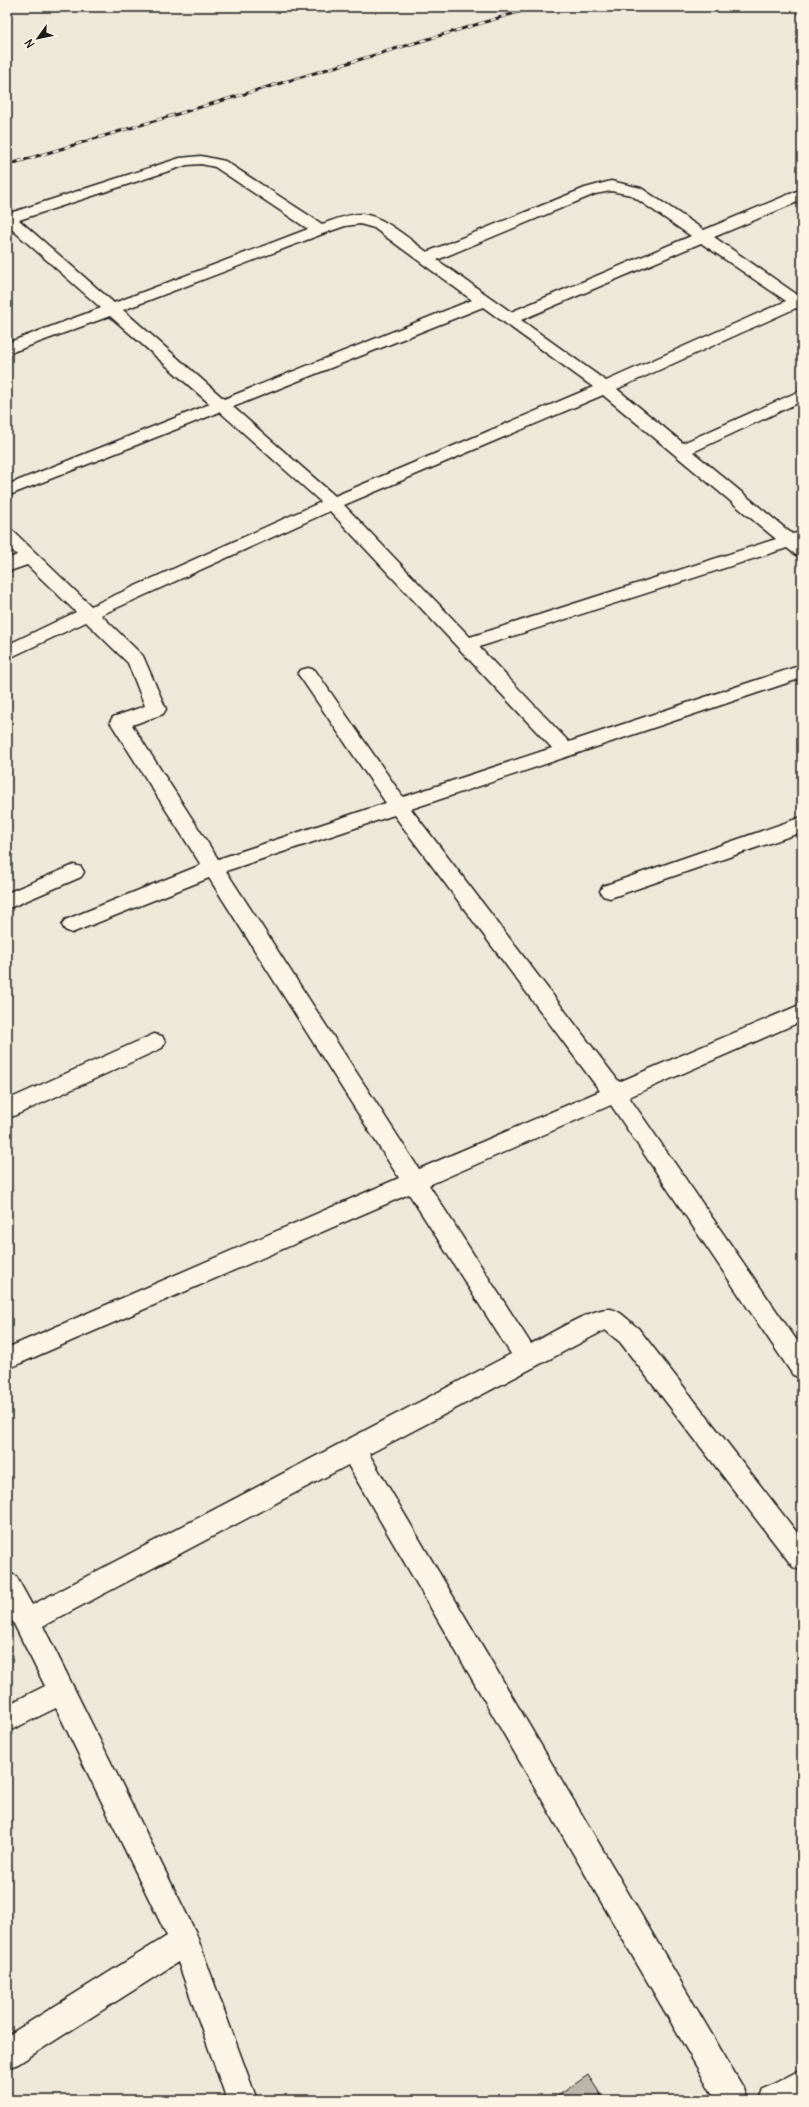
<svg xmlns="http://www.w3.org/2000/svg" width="809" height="2107" font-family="Delius,sans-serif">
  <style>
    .building { fill: #bab6aa; stroke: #1c1c1c }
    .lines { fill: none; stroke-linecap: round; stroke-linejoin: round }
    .minor-casing { stroke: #1c1c1c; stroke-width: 3 }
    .tertiary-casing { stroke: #1c1c1c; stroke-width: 3 }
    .minor { fill: #fcf5e5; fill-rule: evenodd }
    .tertiary { fill: #fcf5e5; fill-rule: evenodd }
    .rail-casing { stroke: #1c1c1c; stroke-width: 3 }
    .rail { stroke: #fcf5e5; stroke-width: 2; stroke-dasharray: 6; stroke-linecap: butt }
  </style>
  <rect width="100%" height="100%" fill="#eee8d9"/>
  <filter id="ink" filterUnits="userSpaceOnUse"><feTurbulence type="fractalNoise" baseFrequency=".025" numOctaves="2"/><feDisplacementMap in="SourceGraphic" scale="8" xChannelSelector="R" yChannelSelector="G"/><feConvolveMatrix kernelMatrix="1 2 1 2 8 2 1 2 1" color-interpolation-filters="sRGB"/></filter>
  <g filter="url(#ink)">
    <!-- building -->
    <path class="building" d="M588,2075l16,25h-52z"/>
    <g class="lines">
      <!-- minor casing -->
      <g class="minor-casing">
        <path id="minor" d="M201,156l24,5 97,63c12,-4 26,-10 39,-10 22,1 49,26 66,38l158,-64 26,-7 30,7 63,42 98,-41v11l-88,37 85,59 3,-1v15l-6,-2 -179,81 66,54 119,-53v11l-109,51 99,82 10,-2v25l-6,-2 -9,-7 -308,99 90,95 233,-77v13l-391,131 208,273 183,-78v17l-173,76 173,251v30l-9,-3 -182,-270 -182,80 102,159c17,-9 62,-37 79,-35 10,1 20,13 28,19l164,211v32l-9,-4 -173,-225 -15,-12 -236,124 375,635 4,11h-32l-368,-635 -305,161 152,305 62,169h-30l-49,-138 -160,102 -11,4v-32l160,-100 -111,-228 -49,24v-27l38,-19 -38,-76v-38l9,4 16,29 479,-251 -102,-160 -402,175v-21l392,-170 -190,-300 -130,52 -7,3 -7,-3 -3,-5 3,-5 136,-55 -91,-143 3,-5 32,-11 -17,-43 -42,-41 -79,37v-14l69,-33 -49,-47 -20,7v-13l10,-4 -10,-10v-16l6,2 78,75 230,-104 -101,-90 -213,84v-11l203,-81 -100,-88 -103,38v-11l94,-35 -94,-83v-11l173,-56zM201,164l14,3 93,62 -194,74 -95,-83 168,-55zM611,191l20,4 60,41 -180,76 -74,-52 158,-66zM360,224l14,4 98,72 -248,99 -101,-89 202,-77 20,-7zM701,243l85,58 -180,80 -85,-61zM483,307l110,80 -258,109 -102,-89zM603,395l173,144 -306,98 -126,-132zM330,511l222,237 -149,49 -88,-127 -7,-2 -7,2 -3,4 3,4 85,125 -168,56 -86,-134 31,-11 3,-5 -23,-53 -42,-41zM394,815l206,276 -181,78 -193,-298z
          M802,817v15l-192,66 -7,-2 -3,-5 3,-5z
          M74,865l7,2 3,5 -3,5 -74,32v-16z
          M154,1034l8,2 3,6 -3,6 -155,71v-19z"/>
      </g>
      <!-- tertiary casing -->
      <g class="tertiary-casing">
        <path id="tertiary" d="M802,2069v31h-42l4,-11z"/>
      </g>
      <!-- minor -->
      <use href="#minor" class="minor"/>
      <!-- tertiary -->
      <use href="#tertiary" class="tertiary"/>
      <!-- rail casing -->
      <g class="rail-casing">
        <path id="rail" d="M7,165l528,-158"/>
      </g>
      <!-- rail -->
      <use href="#rail" class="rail"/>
    </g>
  </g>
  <!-- margin -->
  <rect width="809" height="2107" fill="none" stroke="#fcf5e5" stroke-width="24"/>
  <rect x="12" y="12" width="785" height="2083" fill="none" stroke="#1c1c1c" stroke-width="1.5" filter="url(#ink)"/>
  <!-- north arrow -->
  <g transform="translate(38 38) rotate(237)" stroke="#fcf5e5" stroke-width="3" paint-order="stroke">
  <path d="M0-3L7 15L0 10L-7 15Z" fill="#1c1c1c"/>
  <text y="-6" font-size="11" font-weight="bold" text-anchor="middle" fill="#1c1c1c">N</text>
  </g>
</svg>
